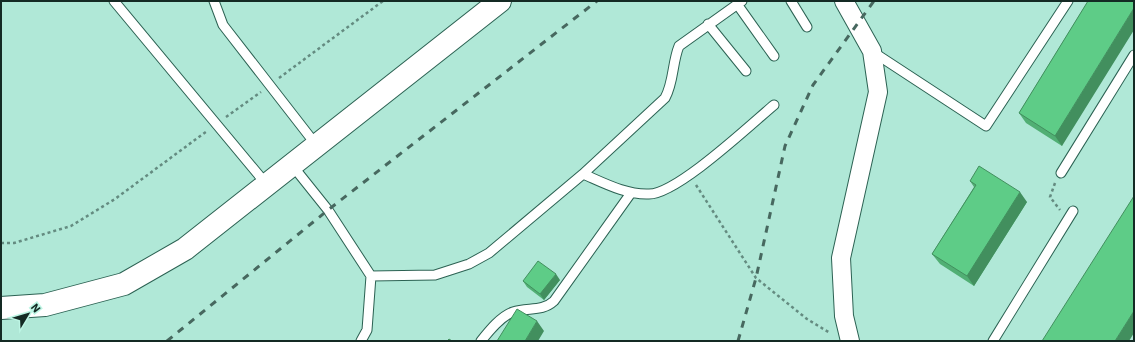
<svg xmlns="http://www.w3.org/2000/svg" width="1135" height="342" font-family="'IBM Plex Sans',sans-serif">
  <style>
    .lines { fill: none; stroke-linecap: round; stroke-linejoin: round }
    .service-casing { stroke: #2c6253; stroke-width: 11 }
    .minor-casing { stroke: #2c6253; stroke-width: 20 }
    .tertiary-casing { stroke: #2c6253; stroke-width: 24 }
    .path { stroke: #648b80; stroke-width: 2.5; stroke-dasharray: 3 3; stroke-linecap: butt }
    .service { stroke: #fff; stroke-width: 9 }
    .minor { stroke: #fff; stroke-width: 18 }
    .tertiary { stroke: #fff; stroke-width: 22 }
    .rail { stroke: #47685f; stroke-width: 3; stroke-dasharray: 7 7; stroke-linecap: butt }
    .wall { fill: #51af74 }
    .shaded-wall { fill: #428f5e }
    .building { fill: #5ecc87; stroke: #428f5e }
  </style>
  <rect width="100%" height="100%" fill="#b0e8d7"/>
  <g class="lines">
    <!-- service casing -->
    <g class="service-casing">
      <path id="service" d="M114,1l153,184
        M214,1l9,24 94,121
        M791,1l16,26
        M737,4l37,52
        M708,24l38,47
        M873,52l113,74 82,-125
        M292,165l36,45 43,66 -4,54 -6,11
        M1061,173l73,-118
        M583,174l82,-76c9,-16 7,-35 14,-52l63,-45
        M371,276l64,-1 34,-11 20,-11 94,-79c21,9 43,21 66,20 28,0 101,-69 125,-89
        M481,341c8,-10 20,-25 32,-29 15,-5 29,0 41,-11l77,-108
        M993,341l80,-130"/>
    </g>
    <!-- minor casing -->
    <g class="minor-casing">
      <path id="minor" d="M844,1l28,50 6,41 -37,166 3,58 6,25"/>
    </g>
    <!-- tertiary casing -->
    <g class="tertiary-casing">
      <path id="tertiary" d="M1,308l44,-3 79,-21 61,-35 315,-248"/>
    </g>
    <!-- path -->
    <path class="path" d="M279,78l104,-77
      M226,117l35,-25
      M1055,183l-5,14 10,13
      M696,185l60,93 51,41 23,14
      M1,243h13l57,-17 44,-27 92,-68"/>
    <!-- service -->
    <use href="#service" class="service"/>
    <!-- minor -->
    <use href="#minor" class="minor"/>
    <!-- tertiary -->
    <use href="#tertiary" class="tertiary"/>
    <!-- rail -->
    <path class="rail" d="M167,341l161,-131 269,-209
      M738,341l18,-63 29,-132 28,-61 61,-84"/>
  </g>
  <!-- wall -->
  <path class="wall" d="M1088,1l-26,145 -36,-23 -7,-10z
    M970,181l57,21 -53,84 -34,-22 -8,-10 42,-67z
    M560,280l-16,20 -17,-13 -4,-6z"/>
  <!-- shaded-wall -->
  <path class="shaded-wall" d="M1134,8v22l-72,116 -7,-10z
    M1020,192l7,10 -53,84 -7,-10z
    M556,274l4,6 -16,20 -4,-6z
    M1134,311v22l-5,8h-14z
    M537,321l7,10 -6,10h-13z"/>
  <!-- building -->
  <path class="building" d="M1088,1h46v7l-79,128 -36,-23z
    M979,166l41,26 -53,84 -35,-22 44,-69 -6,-4z
    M1134,196v115l-19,30h-73z
    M538,261l18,13 -16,20 -17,-13z
    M517,309l20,12 -12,20h-28z
    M449,339l3,2h-5z"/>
  <!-- border -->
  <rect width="1135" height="342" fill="none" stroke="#142a24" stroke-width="4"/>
  <!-- north arrow -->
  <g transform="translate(28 314) rotate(52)" stroke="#bdf5e4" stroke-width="3" paint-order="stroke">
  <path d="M0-3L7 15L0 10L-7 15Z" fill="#142a24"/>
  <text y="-6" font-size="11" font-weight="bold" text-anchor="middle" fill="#142a24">N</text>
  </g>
</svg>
